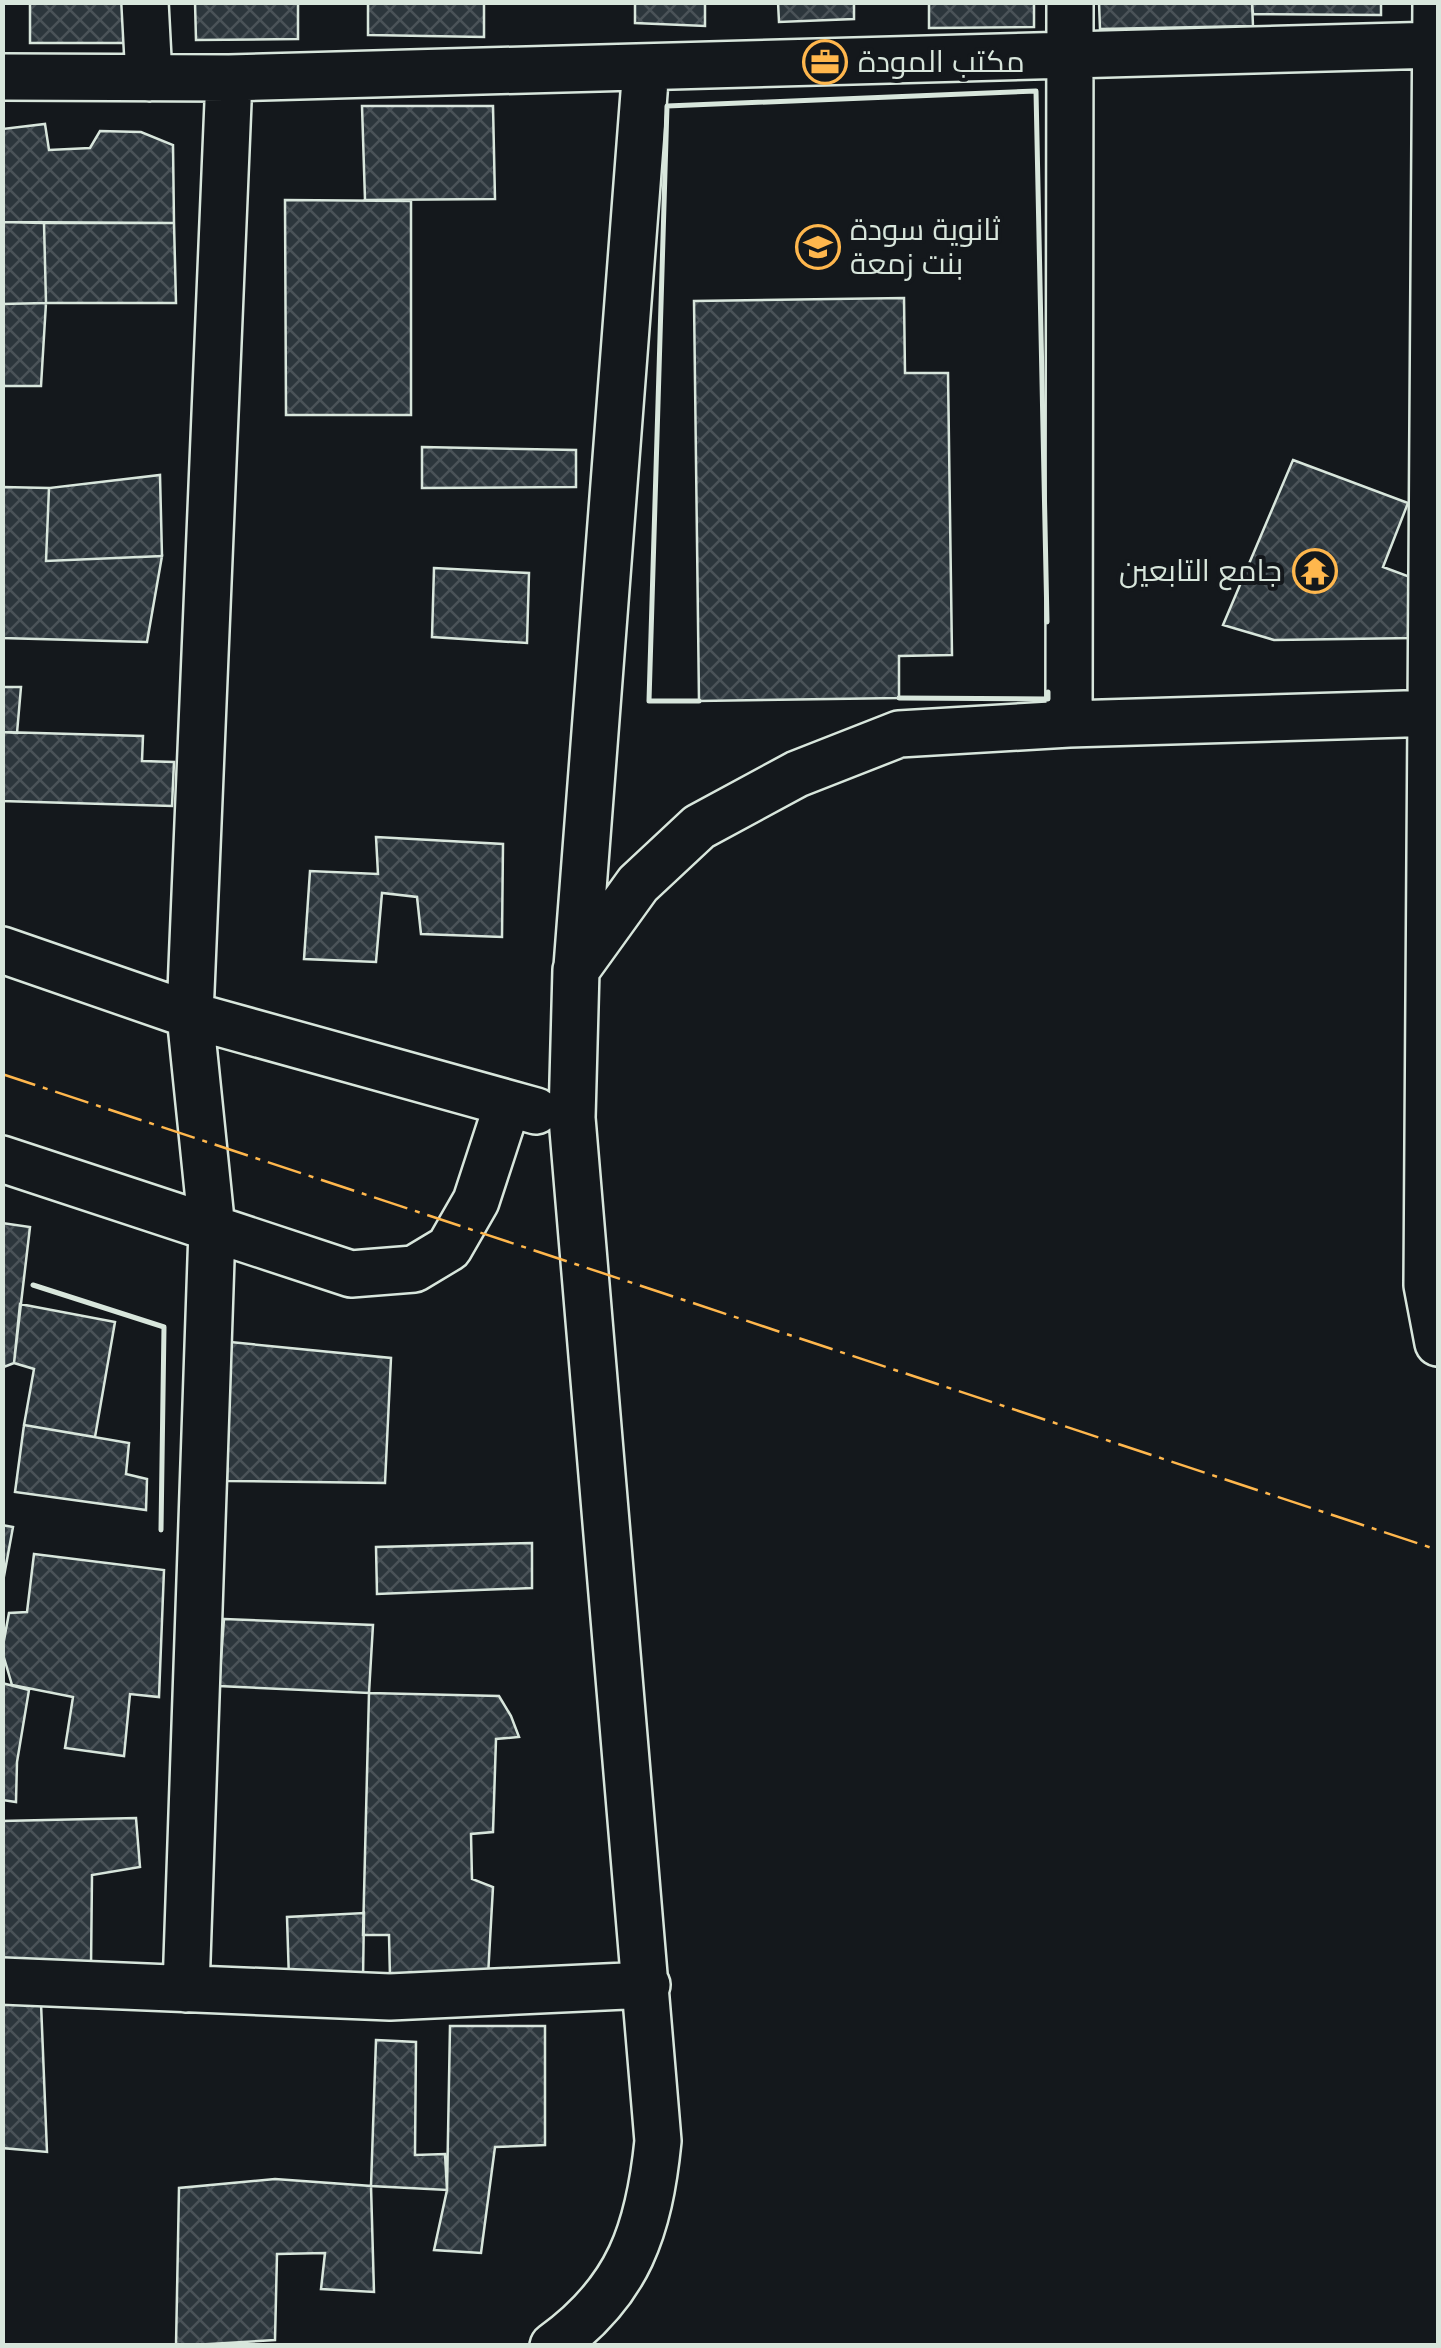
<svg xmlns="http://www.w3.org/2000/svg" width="1441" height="2348" font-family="Inter,Cairo,sans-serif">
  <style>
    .building { fill: url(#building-cross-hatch); stroke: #d8e6dc; stroke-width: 2.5 }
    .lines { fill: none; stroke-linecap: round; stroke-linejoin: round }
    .minor-casing { stroke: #d8e6dc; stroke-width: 50 }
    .minor { stroke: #14181c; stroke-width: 45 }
    .wall { stroke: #d8e6dc; stroke-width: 5 }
    .power { stroke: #ffb74d; stroke-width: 2.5; stroke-dasharray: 35 8 5 8; stroke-linecap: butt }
    .labels { text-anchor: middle; stroke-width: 8; stroke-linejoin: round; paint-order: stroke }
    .poi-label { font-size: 30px; fill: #d8e6dc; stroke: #14181c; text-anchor: start }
  </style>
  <defs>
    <pattern id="building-cross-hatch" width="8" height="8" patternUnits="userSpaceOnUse" patternTransform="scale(2.5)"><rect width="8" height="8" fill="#2c363c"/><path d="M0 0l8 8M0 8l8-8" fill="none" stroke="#4a5358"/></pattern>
  </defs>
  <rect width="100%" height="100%" fill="#14181c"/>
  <!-- building -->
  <path class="building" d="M30,2h96l1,41h-97z
    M195,2h103v37l-102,1z
    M368,2h116v35l-116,-2z
    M635,2h70v24l-70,-3z
    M778,2h76v17l-75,3z
    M929,2h105v25l-105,1z
    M1099,2h153l1,24 -153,3z
    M1252,2h129v13l-128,-1z
    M362,106h131l2,93 -130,1z
    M45,124l4,26 41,-2 10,-17 41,1 32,13 1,78 -172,-1v-93z
    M285,200l126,1v214h-125z
    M2,222l42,1 2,80 -44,1z
    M44,223h130l2,80h-130z
    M904,298l1,75h43l4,282 -53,1v42l-200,3 -5,-400z
    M46,303l-5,83h-39v-82z
    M422,447l154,3v37l-154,1z
    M1293,460l115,43 -25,64 38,14 -7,57 -140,2 -51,-15z
    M160,475l2,81 -116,5 3,-73z
    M2,487l47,1 -3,73 116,-5 -15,86 -145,-4z
    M434,568l95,5 -2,70 -95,-6z
    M2,687h19l-4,46 -15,-1z
    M2,732l141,4 -1,25 32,1 -2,44 -170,-5z
    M376,837l127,7 -1,93 -81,-3 -4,-37 -35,-4 -6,69 -72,-3 6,-88 68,3z
    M2,1223l28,4 -16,136 -10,4z
    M20,1304l95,18 -20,115 -71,-12 10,-56 -20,-6z
    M230,1342l161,16 -6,125 -158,-2z
    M24,1425l105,18 -3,31 21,5 -1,31 -131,-18z
    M2,1525l11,2 -11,60z
    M532,1543v45l-155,6 -1,-47z
    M34,1554l130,16 -5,127 -29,-3 -6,62 -59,-8 8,-51 -61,-12 -10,-34 7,-38 18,-1z
    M224,1619l149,6 -4,68 -150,-7z
    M2,1683l27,7 -12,72 -1,40 -14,-2z
    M369,1693l130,3 12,20 8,21 -23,2 -3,93 -22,2 1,45 21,8 -5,89 -98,1 -1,-42h-26z
    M136,1818l4,49 -48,8 -1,93 -89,3v-150z
    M364,1913l-1,66 -74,1 -2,-63z
    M2,2003h39l6,149 -45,-4z
    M450,2026h95v119l-50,2 -14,106 -47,-3 13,-60z
    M376,2040l40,2 -1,113 30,-1 2,36 -76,-4z
    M275,2179l96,7 3,106 -53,-3 4,-36 -48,1 -2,86 -99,6 3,-158z"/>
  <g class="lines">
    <!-- minor casing -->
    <g class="minor-casing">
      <path id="minor" d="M145,2l4,76
        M1436,2l-9,1283 11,58
        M2,77l227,1 1209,-33
        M1069,724l1,-722
        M2,950l188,65 346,96
        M577,967l69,-900
        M2,1159l349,115 63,-5 35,-21 27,-47 31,-95
        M2,1981l388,16 257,-12
        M186,1989l26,-759 -22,-215 39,-937
        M553,2346c76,-55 96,-116 105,-205l-86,-1023 4,-148 62,-86 61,-57 98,-53 102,-40 170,-10 369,-11"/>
    </g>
    <!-- minor -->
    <use href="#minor" class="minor"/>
    <!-- wall -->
    <path class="wall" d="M899,698l149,1v-7
      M699,701h-50l18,-595 369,-15 11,531
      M33,1285l131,42 -3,203"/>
    <!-- power -->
    <path class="power" d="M2,1074l1436,476"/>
  </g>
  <!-- icons -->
  <defs>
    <g id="office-ring" transform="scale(2.25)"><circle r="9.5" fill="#14181c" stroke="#ffb74d" stroke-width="1.5"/><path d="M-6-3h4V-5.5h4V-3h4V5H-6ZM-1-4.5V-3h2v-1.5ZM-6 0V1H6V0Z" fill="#ffb74d"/></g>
    <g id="school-ring" transform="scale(2.25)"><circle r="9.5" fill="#14181c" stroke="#ffb74d" stroke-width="1.5"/><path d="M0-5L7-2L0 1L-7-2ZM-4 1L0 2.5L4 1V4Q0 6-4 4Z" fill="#ffb74d"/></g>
    <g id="temple-ring" transform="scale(2.25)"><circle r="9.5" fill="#14181c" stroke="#ffb74d" stroke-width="1.5"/><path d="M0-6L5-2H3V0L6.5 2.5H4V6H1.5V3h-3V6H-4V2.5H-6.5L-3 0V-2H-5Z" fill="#ffb74d"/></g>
  </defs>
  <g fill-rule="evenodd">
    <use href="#office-ring" x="825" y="62"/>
    <use href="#school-ring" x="818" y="247"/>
    <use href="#temple-ring" x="1315" y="571"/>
  </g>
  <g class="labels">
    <!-- poi labels -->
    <g class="poi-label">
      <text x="858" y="72">مكتب المودة</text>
      <text x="850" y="240">ثانوية سودة<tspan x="850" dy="34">بنت زمعة</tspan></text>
      <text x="1282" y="581" text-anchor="end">جامع التابعين</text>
    </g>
  </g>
  <!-- border -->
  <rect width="1441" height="2348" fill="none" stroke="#d8e6dc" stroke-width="10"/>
</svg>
